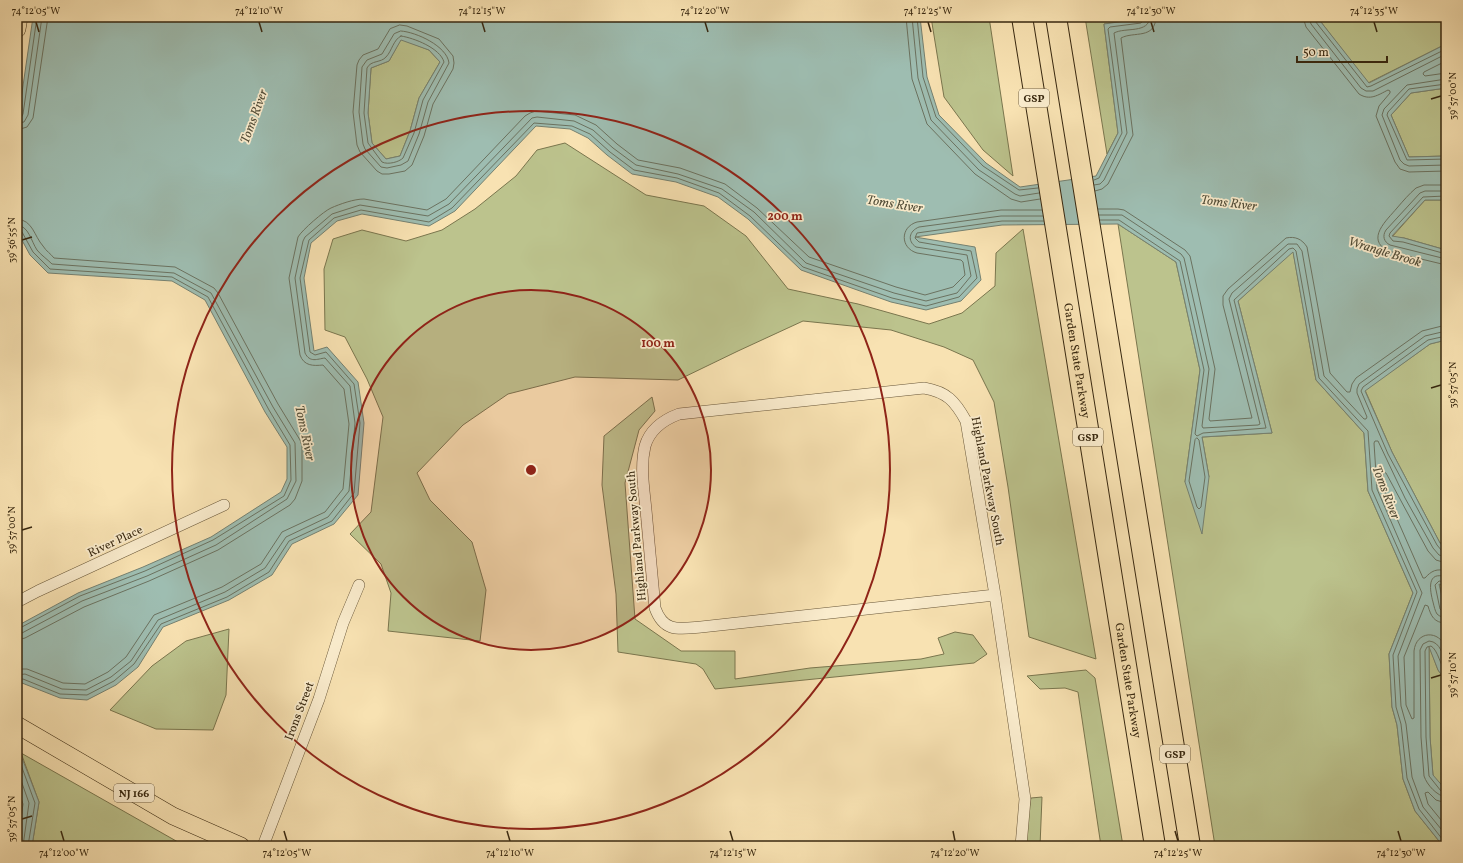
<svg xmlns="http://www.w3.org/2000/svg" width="1463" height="863" font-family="Vollkorn,serif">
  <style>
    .green { fill: #bcc38d; stroke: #7a764e }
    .water { fill: #9ebdb1; stroke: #758171; fill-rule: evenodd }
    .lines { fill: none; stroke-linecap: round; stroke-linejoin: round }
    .shore { stroke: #6b7260; stroke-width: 1 }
    .minor-casing { stroke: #685638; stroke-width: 12 }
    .primary-casing { stroke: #382810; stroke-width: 18 }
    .motorway-casing { stroke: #382810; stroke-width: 22 }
    .minor { stroke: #faeccd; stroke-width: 11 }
    .primary { stroke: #f8e2b2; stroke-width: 17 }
    .motorway { stroke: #f8e2b2; stroke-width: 20 }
    .ticks { fill: none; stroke: #382810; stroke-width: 1.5 }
    .ring { fill: none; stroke: #8f2418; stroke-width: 2 }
    .labels { text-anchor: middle; stroke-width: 3.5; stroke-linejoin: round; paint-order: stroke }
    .shield { fill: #faeccd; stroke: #726349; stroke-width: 1 }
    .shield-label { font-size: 11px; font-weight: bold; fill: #382810 }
    .street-label { font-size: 12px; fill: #382810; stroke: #faeccd }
    .water-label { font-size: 13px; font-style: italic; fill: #524d38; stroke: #faeccd }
    .centre { fill: #8f2418; stroke: #faeccd; stroke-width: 2 }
    .ring-label { font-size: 12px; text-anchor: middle; font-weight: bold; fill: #8f2418; stroke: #faeccd; stroke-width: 3.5; stroke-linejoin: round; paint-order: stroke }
    .neatline { fill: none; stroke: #382810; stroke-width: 1.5 }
    .ticks-label { font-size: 10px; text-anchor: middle; fill: #382810 }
  </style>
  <rect width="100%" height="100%" fill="#f8e2b2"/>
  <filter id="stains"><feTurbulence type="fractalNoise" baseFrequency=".005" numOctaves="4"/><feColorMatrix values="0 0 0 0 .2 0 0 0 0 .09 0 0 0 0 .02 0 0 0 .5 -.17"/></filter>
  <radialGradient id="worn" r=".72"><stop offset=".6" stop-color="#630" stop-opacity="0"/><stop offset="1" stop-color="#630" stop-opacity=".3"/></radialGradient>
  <!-- green -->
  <path class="green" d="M931,17h58l24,159 -30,-26 -39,-53z
    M1085,17h69l-50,7 14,109 -11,21z
    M1317,17h129v27l-78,39z
    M401,39l28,11 11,12 -21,36 -9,33 -10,25 -14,3 -14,-16 -4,-30 3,-45 18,-7z
    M1446,88v68l-37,1 -18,-42 20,-22z
    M565,143l81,52 58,11 42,30 42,53 70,15 71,20 33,-11 33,-27 1,-33 27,-24 73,430 -67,-22 -21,-150 -14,-85 -21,-42 -29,-13 -53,-17 -88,-9 -65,30 -60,29 -103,-3 -67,17 -45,31 -46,48 13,27 42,42 14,48 -6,51 -92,-10 3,-38 -10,-29 -31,-30 21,-22 12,-95 -16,-38 -22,-42 -20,-7 -1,-61 9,-30 29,-9 44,11 36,-11 33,-21 41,-33 21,-26z
    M1425,200h21v50l-42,-12 -12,-1z
    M1118,224l58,38 24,108 -15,112 24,-5 -7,-40 70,-4 -34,-132 55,-50 23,129 48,53 4,58 45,102 -24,61 3,53 5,18 6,54 12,32 28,35h-228z
    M1446,340v201l-6,2 -48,-91 -27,-62 65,-46z
    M652,397l3,14 -16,19 -14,53 10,136 46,32h54v28l75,-11 111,-9 23,-5 -6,-16 17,-6 18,3 14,19 -13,9 -259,26 -12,-20 -7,-5 -78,-12 -2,-58 -14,-109 2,-49z
    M1439,584l7,3v28z
    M229,629l-3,66 -13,35 -57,-1 -46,-19 42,-44 34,-25z
    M1429,645l9,25 8,11v109l-13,-14 -3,-39z
    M1086,670l9,8 28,168h-22l-23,-154 -13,-4 -25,1 -13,-13z
    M21,753l164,93h-153l7,-44z
    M1042,797l-2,49h-18l9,-48z"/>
  <!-- water -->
  <path class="water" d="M33,17h887l7,60 12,38 47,48 34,24 76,-11 22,-43 -14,-109 50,-7h163l52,66 77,-39v44l-35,5 -20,22 18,42 37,-1v44h-21l-33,36 12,2 42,12v90l-16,4 -65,47 27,61 48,91 6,7v37l-7,-3 7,31v66l-8,-11 -9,-23 1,90 3,38 13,15v56h-3l-28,-35 -12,-32 -6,-54 -5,-18 -3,-53 24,-61 -45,-102 -4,-58 -48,-53 -23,-128 -55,49 34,132 -70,4 7,40 -7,57 -17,-52 15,-112 -24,-108 -58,-38 -116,1 -87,12 60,10 6,33 -20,21 -35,9 -35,-8 -90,-32 -53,-51 -30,-22 -42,-15 -44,-8 -25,-19 -19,-17 -18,-9 -34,-3 -81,85 -26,15 -67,-12 -25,7 -26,22 -7,35 10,73 13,-4 31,35 6,41 -6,72 -24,29 -42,20 -20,31 -43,25 -66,27 -25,40 -22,18 -29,15 -27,-2 -38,-15 -5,6v-63l61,-33 65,-26 68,-30 70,-45 6,-13v-32l-22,-35 -60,-112 -33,-19 -124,-8 -18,-18 -13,-24v-104zM401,40l28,10 11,12 -21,36 -9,33 -10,25 -14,3 -14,-16 -4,-30 3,-45 18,-7z
    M17,745l22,57 -7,44h-15z"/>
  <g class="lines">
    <!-- shore -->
    <path class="shore" d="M906,17l6,62 15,45 48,50 36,25 10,3 19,-3
      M912,17l6,61 13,42 48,50 36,24 5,2 19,-3
      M917,17l6,60 13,40 47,49 36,24 19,-2
      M1303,17l3,10 53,67c11,7 19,1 29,-4l2,1v2l-11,13 -3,10 19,46 5,7 9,3 37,-1
      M1309,17l2,7 50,64 5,3h7l73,-37
      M1314,17l1,4 52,66 4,-1 75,-37
      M400,25l7,1 32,13 14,17 1,7 -1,6 -20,35 -9,32 -12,29 -7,6 -16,3h-7l-5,-3 -17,-19 -3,-7 -4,-33 4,-47 2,-5 4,-5 15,-6 12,-20z
      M401,31c15,1 46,15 48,32l-21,39 -9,32 -11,27 -7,4 -14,3 -6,-1 -16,-18 -2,-5 -4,-32 3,-45 5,-7 15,-6 12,-20z
      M401,36c13,2 39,12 43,26l-21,38 -9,33 -11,25c-4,4 -15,7 -21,4l-14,-19 -4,-30 3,-45c4,-8 14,-5 19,-11 6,-6 7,-17 15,-21z
      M1446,61l-22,11 -1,2 2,2 21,-3
      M1446,79l-39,6 -23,24 -2,6 18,45 4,4 5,2 37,-1
      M1446,84l-37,5 -21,23 -1,3 20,45 39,-1
      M17,118h4l2,-4 14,-97
      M17,123l7,-1 4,-7 14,-98
      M17,130l10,-3 6,-9 15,-101
      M1094,180l5,-2 23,-45 -14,-104 2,-2 31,-4 3,-3 1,-3
      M1094,185l6,-1 4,-4 23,-47 -13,-100c11,-6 35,1 36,-16
      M1446,185h-22l-8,3c-7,6 -13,13 -19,20 -10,12 -32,31 -9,43l58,14
      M1095,191l7,-2 6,-5 25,-49 -12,-97c13,-7 34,2 35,-21
      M1446,191h-21l-5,2 -34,37c-4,6 -2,12 4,15l56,14
      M1446,196l-23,1 -33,36 -1,3 4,5 10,1 43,12
      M1098,209h20l6,1 61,40 5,6 25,113 -6,50 1,2 42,-3 -29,-113v-9l5,-7 58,-51c9,-2 16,1 21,9l23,126 17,19h3l2,-8 4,-6 66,-47 24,-6
      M1099,215h23l59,39 3,4 25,111 -7,57 1,2 55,-3 2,-1 -31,-125 3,-6 56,-49h9l5,7 22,125 40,43h2l1,-2 -10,-24v-4l2,-5 66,-48 21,-5
      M17,219c16,1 17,17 26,27 3,5 8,8 11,12l121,9 39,21 4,5 60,111 22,36 2,6v35l-7,18 -5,6 -72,45 -69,31 -65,26 -59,31 -8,2
      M1100,220h19l61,41 24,109 -9,64 2,2 6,-3 63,-5 -32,-128 55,-51 4,-1 3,3 23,127 49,53 4,59 45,102 -24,63 3,52 5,17 6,54 12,31 27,35
      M17,225c12,1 14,16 20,25 4,5 10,9 15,14l122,9 37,20 62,114 22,36 1,38 -9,18 -71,46 -69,31 -65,25 -60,32 -5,1
      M17,230l5,2 11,20 17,17 122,8 36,20 61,113 21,35 1,35 -7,16 -71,44 -68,31 -65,25 -60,32 -3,1
      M1446,336l-18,4 -65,47 -2,4 27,63 49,91 5,6 4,1
      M1197,438l2,2 6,37 -4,30 -2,2 -2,-2 -8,-26 6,-41z
      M1446,557l-7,-2 -6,-7 -28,-50 -27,-57h-3l-1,2 3,46 45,104 -24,63 3,50 5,18 6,53 11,30 23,28
      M1446,563l-10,-3 -8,-9 -42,-78 -3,-1v15l40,91h2c6,-7 12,-10 21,-7
      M1446,577c-20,-7 -16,14 -13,25 1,4 2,9 4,12 3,3 6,3 9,3
      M1446,582l-7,-1 -4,4 5,24 3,3h3
      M1446,623c-12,0 -15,-7 -18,-17l-3,-1 -21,52 2,48 6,14 2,-1v-67c2,-20 25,-22 32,-3
      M1446,665c-3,-9 -5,-23 -17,-24l-6,3 -3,6 1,87 3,39c3,9 13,20 22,21
      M17,669h10l36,14 22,1 23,-12 18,-15 28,-42 68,-28 39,-23 21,-32 43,-20 18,-23 6,-65 -5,-35 -21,-24c-10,1 -19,1 -23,-10l-11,-77 9,-41c4,-7 26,-26 33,-29 9,-4 23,-9 33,-9l63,11 19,-11 79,-83 5,-3 6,-2 39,4 21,10 21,19 21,16 42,8 45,16 32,24 52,49 87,30 29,8 28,-8 12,-12 -2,-13 -2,-2 -44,-7c-17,-5 -17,-26 0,-31l84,-12h41
      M1446,674c-5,-7 -8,-24 -15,-28l-4,1 -2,4 1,86 3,39 12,15 5,1
      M17,675l8,-1 37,15 24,1 25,-13 20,-16 27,-41 67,-28 40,-24 21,-31 42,-20 21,-26 6,-68 -5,-37 -25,-28c-8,1 -15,5 -20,-5l-10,-75 8,-37 2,-4 27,-23 28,-9 68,11 21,-12 83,-86 5,-1 37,4 19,9 20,18 23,17 42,9 44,15 32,23 52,51 88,30 32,8 31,-8 14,-17 -4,-21 -51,-8c-9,-6 -7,-16 3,-20l82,-11h42
      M17,682l2,-3h4l37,15 27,1 27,-14 20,-17 27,-40 66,-27 42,-25 20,-31 43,-20 22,-28 6,-70 -6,-39 -28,-32 -11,3 -5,-3 -10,-74 9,-38 25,-22 27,-8 68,12 23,-14 82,-85 38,3 18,8 20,18 24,18 43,8 42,15 31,23 53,51 89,31 34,8 33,-9 18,-19 -6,-27 -52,-9 -4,-4 2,-5 85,-12h42
      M17,754l18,49 -7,43
      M17,769l12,34 -6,43
      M17,786l6,18 -6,42
      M1446,803l-10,-3 -8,-8 -3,1 3,11 18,22"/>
    <!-- minor casing -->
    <g class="minor-casing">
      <path id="minor" d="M995,595l-294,32c-22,2 -37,6 -46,-19 -3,-33 -6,-65 -9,-98 -2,-21 -6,-43 -1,-64 5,-17 18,-26 34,-32l245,-26c23,4 31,13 42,33l29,174 30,204 -4,47
        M17,602l21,-11 186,-86
        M263,846l56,-147 24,-76 16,-38"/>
    </g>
    <!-- primary casing -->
    <g class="primary-casing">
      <path id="primary" d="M17,29l2,-12
        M17,725l156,91 68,30"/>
    </g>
    <!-- motorway casing -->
    <g class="motorway-casing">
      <g id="motorway">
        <path id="s1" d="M1022,17l133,829"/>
        <path d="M1056,17l134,829"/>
      </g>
    </g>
    <!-- minor -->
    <use href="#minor" class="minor"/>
    <!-- primary -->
    <use href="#primary" class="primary"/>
    <!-- motorway -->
    <use href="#motorway" class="motorway"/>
  </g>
  <!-- ticks -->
  <path class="ticks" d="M36,22l3,10M259,22l3,10M482,22l3,10M705,22l3,10M928,22l3,10M1151,22l3,10M1374,22l3,10M1431,99l10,-3M22,240l10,-3M1431,388l10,-3M22,530l10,-3M1431,678l10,-3M22,819l10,-3M61,831l3,10M284,831l3,10M507,831l3,10M730,831l3,10M953,831l2,10M1175,831l3,10M1398,831l3,10"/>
  <!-- distance rings -->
  <circle cx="531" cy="470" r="180" fill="#8f2418" fill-opacity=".12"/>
  <g class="ring">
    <circle cx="531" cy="470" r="180"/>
    <circle cx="531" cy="470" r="359"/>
  </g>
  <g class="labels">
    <!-- shield labels -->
    <g class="shield">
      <rect x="1019" y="89" width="30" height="18" rx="3"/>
      <rect x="1073" y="428" width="30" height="18" rx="3"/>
      <rect x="1160" y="745" width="30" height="18" rx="3"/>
      <rect x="114" y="784" width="40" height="18" rx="3"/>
    </g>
    <g class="shield-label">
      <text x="1034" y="102">GSP</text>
      <text x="1088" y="441">GSP</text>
      <text x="1175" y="758">GSP</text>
      <text x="134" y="797">NJ 166</text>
    </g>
    <!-- street labels -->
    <g class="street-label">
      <text dy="4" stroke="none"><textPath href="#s1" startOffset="348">Garden State Parkway</textPath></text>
      <text transform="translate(988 481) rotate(79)" y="4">Highland Parkway South</text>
      <text transform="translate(636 536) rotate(-95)" y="4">Highland Parkway South</text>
      <text transform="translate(115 541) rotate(-25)" y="4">River Place</text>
      <text dy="4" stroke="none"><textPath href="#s1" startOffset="672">Garden State Parkway</textPath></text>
      <text transform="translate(299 711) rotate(-69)" y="4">Irons Street</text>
    </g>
    <!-- water labels -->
    <g class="water-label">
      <text transform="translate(253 116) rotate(-70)" y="5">Toms River</text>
      <text transform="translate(1229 202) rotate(7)" y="5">Toms River</text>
      <text transform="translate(895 203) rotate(9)" y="5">Toms River</text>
      <text transform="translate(1385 251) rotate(17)" y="5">Wrangle Brook</text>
      <text transform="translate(306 433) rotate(78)" y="5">Toms River</text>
      <text transform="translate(1387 492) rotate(69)" y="5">Toms River</text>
    </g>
  </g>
  <circle cx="531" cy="470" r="6" class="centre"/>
  <g class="ring-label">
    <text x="785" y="220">200 m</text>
    <text x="658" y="347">100 m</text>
  </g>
  <!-- margin -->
  <rect width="1463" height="863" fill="none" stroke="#f8e2b2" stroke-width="44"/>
  <!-- scale -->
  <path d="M1297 56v6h90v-6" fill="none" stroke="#382810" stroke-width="2"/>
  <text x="1303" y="56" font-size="12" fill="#382810" stroke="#faeccd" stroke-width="3" paint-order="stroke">50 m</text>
  <rect x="22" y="22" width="1419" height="819" class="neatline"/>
  <g class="ticks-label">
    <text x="36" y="14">74°12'05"W</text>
    <text x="259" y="14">74°12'10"W</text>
    <text x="482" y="14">74°12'15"W</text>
    <text x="705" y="14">74°12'20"W</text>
    <text x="928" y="14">74°12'25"W</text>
    <text x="1151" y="14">74°12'30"W</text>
    <text x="1374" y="14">74°12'35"W</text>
    <text transform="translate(1452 96) rotate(-90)" y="4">39°57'00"N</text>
    <text transform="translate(11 240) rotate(-90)" y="4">39°56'55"N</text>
    <text transform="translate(1452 385) rotate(-90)" y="4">39°57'05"N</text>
    <text transform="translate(11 530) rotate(-90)" y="4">39°57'00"N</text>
    <text transform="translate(1452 675) rotate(-90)" y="4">39°57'10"N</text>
    <text transform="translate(11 819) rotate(-90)" y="4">39°57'05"N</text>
    <text x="64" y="856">74°12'00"W</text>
    <text x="287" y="856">74°12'05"W</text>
    <text x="510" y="856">74°12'10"W</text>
    <text x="733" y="856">74°12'15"W</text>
    <text x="955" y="856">74°12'20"W</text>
    <text x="1178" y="856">74°12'25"W</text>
    <text x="1401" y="856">74°12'30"W</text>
  </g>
  <rect width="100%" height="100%" filter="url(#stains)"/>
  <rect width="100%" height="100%" fill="url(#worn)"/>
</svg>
